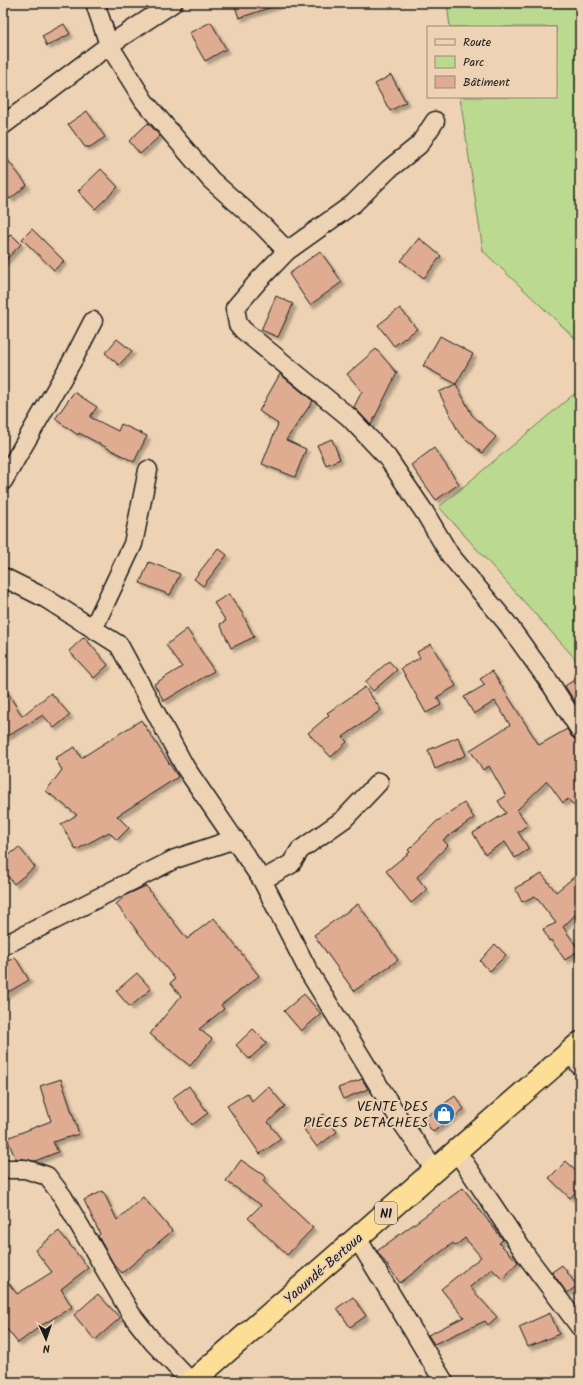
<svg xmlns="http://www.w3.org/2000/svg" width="583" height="1385" font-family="Kalam,sans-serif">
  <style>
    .green { fill: #bcd990; stroke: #6c7a56 }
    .building { fill: #dfac92; stroke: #1c1c1c; filter: url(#shadow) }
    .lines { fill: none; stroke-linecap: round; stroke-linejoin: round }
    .minor-casing { stroke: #1c1c1c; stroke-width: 21 }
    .highway-casing { stroke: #1c1c1c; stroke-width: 25 }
    .minor { stroke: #edd3b4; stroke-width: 18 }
    .highway { stroke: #fdde96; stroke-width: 22 }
    .labels { text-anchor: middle; stroke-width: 4; stroke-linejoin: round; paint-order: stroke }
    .shield { fill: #edd3b4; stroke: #5b534a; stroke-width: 1 }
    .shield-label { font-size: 13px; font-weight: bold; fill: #1c1c1c }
    .poi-label { font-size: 14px; fill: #1c1c1c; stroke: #edd3b4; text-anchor: end }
    .street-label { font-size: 14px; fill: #1c1c1c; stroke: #edd3b4 }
  </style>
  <defs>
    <filter id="shadow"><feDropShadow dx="3.5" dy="3.5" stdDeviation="1" flood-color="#0004"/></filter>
  </defs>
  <rect width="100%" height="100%" fill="#edd3b4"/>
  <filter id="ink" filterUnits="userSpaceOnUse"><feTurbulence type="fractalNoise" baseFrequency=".025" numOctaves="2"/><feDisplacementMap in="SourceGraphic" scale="8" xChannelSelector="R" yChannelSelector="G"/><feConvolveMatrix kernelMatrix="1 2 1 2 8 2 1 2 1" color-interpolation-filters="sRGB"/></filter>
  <g filter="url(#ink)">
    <!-- green -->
    <path class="green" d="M447,3h133v340l-97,-92 -23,-154h96v-70h-106z
      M580,389v275l-141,-157z"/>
    <!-- building -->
    <path class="building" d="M234,3h44v2l-39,13z
      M211,22l15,27 -21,12 -16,-28z
      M64,24l6,10 -23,12 -5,-10z
      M391,75l15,27 -16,9 -15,-27z
      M87,111l18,26 -15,10h-5l-17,-23z
      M148,123l12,13 -20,18 -11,-13z
      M3,154l24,31 -17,14 -7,-9z
      M101,169l17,18 -23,22 -17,-18z
      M32,229l32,32 -10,9 -32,-31z
      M11,234l10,10 -18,19v-21z
      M419,238l22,18 -17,22 -23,-17z
      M320,251l22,31 -32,23 -21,-31z
      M276,296l17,8 -15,33 -17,-7z
      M400,308l17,21 -23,17 -16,-21z
      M440,336l33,18 -17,30 -33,-18z
      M117,339l15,12 -13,14 -14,-12z
      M376,349l21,24 -26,52 -17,-18 8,-16 -15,-17z
      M280,374l33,27 -27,39 20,9 -11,28 -33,-13 16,-40 -19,-13z
      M456,384l16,31 24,22 -14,16 -23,-20 -20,-41z
      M74,392l23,15 -7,10 28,14 3,-7 26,12 -13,26 -55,-29 -1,2 -23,-16z
      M332,439l8,20 -14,6 -9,-20z
      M434,448l25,36 -23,16 -25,-35z
      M218,548l9,7 -24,31 -9,-7z
      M149,562l31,12 -10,21 -30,-12z
      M229,594l13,19 12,24 -23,11 -11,-24 6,-3 -12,-18z
      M187,629l27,42 -50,30 -10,-17 28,-17 -16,-22z
      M84,637l24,28 -14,13 -25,-27z
      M431,644l25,42 -19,11 4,8 -15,8 -25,-45 19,-10 -3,-6z
      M389,661l8,9 -24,21 -8,-9z
      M492,671l47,74 28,-16 4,7 9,7v69l-12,-13 -5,4 -16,-22 -30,29 11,15 -10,7 11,17 -14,9 -10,-16 -20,12 -12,-21 33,-20 -8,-12 8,-5 -17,-30 -6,4 -13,-20 40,-25 -15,-24 -21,13 -10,-17 21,-12 -5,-6z
      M580,676v34l-15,-24z
      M3,685l19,31 29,-23 19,22 -16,13 -11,-13 -40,24z
      M365,687l16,23 -38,27 4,5 -16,15 -23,-24 21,-18 -2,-2z
      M141,720l37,57 -61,39 12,12 -12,12 -8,-8 -33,18 -15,-26 16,-9 -31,-24 16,-21 -7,-12 20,-11 6,11z
      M458,737l8,18 -31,14 -7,-19z
      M464,803l10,15 -31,22 5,5 -31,32 10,13 -16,13 -25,-32 24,-19 -2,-2 28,-28z
      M19,847l16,20 -21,17 -11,-14v-10z
      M580,872v38l-17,17 16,23 -14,10 -14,-20 -2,1 -6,-12 13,-6 -21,-27 -13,6 -7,-14 27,-14 14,18z
      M146,886l41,53 27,-21 45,58 -38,29 3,4 -25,20 13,10 -22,27 -40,-32 31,-38 -11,-13 5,-4 -59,-75 10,-9z
      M358,904l40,56 -44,31 -40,-56z
      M495,944l11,11 -16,16 -10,-10z
      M15,957l14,23 -26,15v-31z
      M137,973l14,16 -21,18 -14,-16z
      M304,994l17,20 -20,17 -17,-20z
      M253,1029l14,14 -18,16 -13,-14z
      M61,1079l18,55 -26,8 5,10 -23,9 -20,-3 -8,-20 44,-17 -11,-35z
      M362,1079l6,10 -25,10 -5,-11z
      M189,1086l19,27 -16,12 -20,-27z
      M268,1086l17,20 -17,16 13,17 -21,15 -33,-48 20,-13 5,8z
      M455,1096l9,13 -31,23 -10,-13z
      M324,1114l13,18 -20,15 -14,-19z
      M241,1160l25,17 -3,4 50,47 -26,27 -39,-37 13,-13 -35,-24z
      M566,1161l14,13v13l-10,11 -21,-20z
      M463,1188l40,52 -4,3 19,19 -16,17 -10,-10 -22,18 27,30 -9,8 -3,-4 -51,23 -6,-9 36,-18 -23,-28 40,-32 -16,-19 -10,8 -2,-3 -53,40 -23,-32z
      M103,1191l14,29 26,-23 29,34 -50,42 -9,-10 -15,-27 2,-2 -16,-34z
      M59,1231l29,37 -27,21 11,18 -30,18 -24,18 -15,-19v-48l14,18 35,-22 -17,-22z
      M562,1265l15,21 -10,7 -15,-21z
      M98,1294l22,24 -25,22 -21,-25z
      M353,1297l13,19 -16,11 -13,-19z
      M550,1313l9,21 -31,13 -9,-20z"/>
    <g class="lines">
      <!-- minor casing -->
      <g class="minor-casing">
        <path id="minor" d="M95,3l14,42 35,56 67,79 52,46 24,25
          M435,121l-16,24 -30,24 -36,35 -66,47 -28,29 -24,28 3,16 5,6 106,87 38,40 38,56 25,42 56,67 46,64 28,44
          M3,125l106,-80 64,-42
          M3,481l72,-125 18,-35
          M3,577l42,21 74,47 66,122 77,113 47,92 89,145 37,53
          M93,629l40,-85 15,-74
          M262,880l29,-16 9,-14 44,-31 35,-37
          M3,946l172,-87 60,-20
          M570,1052l10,14
          M457,1152l71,106 52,69
          M3,1169h22l22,7 16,21 68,117 22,28 38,40
          M357,1238l87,144"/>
      </g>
      <!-- highway casing -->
      <g class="highway-casing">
        <path id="highway" d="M192,1382l388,-339"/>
      </g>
      <!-- minor -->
      <use href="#minor" class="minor"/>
      <!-- highway -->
      <use href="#highway" class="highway"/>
    </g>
  </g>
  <!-- icons -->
  <defs>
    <g id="shop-disc" transform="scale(1.15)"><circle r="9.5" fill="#1f6fb2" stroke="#edd3b4"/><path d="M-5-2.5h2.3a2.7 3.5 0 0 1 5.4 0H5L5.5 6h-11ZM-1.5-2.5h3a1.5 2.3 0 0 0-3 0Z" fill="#fff"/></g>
  </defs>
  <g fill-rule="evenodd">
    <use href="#shop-disc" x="444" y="1114"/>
  </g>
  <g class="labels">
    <!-- shield labels -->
    <rect class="shield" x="375" y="1202" width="22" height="22" rx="3"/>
    <g class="shield-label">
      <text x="386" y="1218">N1</text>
    </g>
    <!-- poi labels -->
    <g class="poi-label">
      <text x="428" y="1111">VENTE DES<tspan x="428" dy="16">PIECES DETACHEES</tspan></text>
    </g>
    <!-- street labels -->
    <g class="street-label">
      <text transform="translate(323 1268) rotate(-41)" y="5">Yaoundé-Bertoua</text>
    </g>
  </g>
  <!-- margin -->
  <rect width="583" height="1385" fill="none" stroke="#edd3b4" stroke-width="16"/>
  <rect x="8" y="8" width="567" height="1369" fill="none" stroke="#1c1c1c" stroke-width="1.5" filter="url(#ink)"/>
  <!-- legend -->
  <rect x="427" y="26" width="130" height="72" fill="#edd3b4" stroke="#998a77"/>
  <rect x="435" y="39" width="20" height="6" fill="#edd3b4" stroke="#998a77"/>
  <text x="463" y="46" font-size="12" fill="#1c1c1c">Route</text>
  <rect x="435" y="56" width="20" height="12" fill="#bcd990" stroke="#998a77"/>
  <text x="463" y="66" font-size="12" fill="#1c1c1c">Parc</text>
  <rect x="435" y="76" width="20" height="12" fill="#dfac92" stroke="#998a77"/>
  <text x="463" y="86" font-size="12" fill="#1c1c1c">Bâtiment</text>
  <!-- north arrow -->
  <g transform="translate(46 1339) rotate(177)" stroke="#edd3b4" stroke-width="3" paint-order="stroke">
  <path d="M0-3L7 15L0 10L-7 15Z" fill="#1c1c1c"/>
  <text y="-6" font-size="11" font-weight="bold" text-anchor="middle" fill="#1c1c1c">N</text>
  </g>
</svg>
